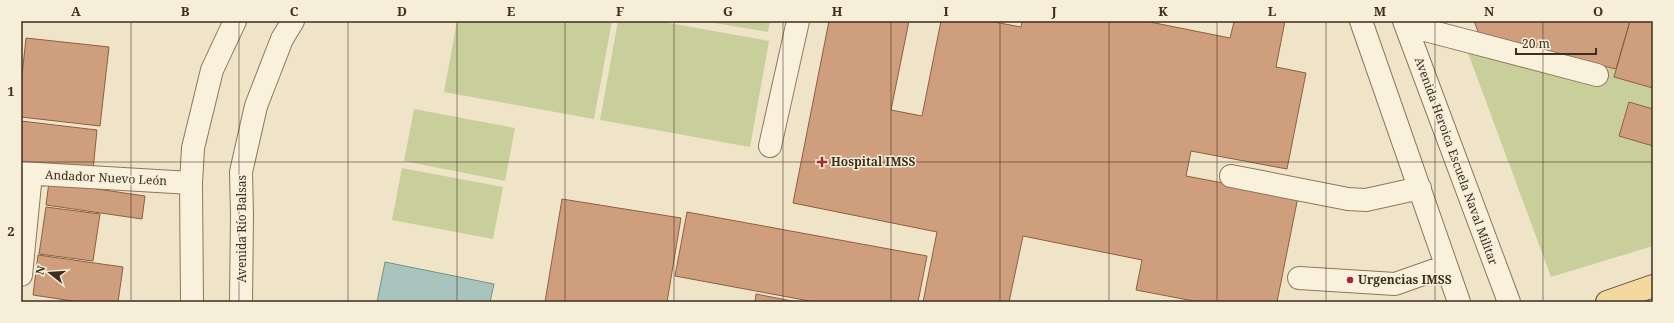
<svg xmlns="http://www.w3.org/2000/svg" width="1674" height="323" font-family="'Noto Serif',serif">
  <style>
    .green { fill: #c9cf9b }
    .water { fill: #a9c4bc; stroke: #6f938a }
    .building { fill: #cf9f7d; stroke: #8d5f41 }
    .lines { fill: none; stroke-linecap: round; stroke-linejoin: round }
    .minor-casing { stroke: #8d765c; stroke-width: 24 }
    .major-casing { stroke: #5b4430; stroke-width: 24 }
    .minor { stroke: #faf1dc; stroke-width: 22 }
    .major { stroke: #f3d9a0; stroke-width: 22 }
    .grid { fill: none; stroke: #3d2e20; stroke-width: 1; stroke-opacity: 0.55 }
    .poi-dot { fill: #9e2a2b; stroke: #f7eed8; stroke-width: 1.5 }
    .labels { text-anchor: middle; stroke-width: 3; stroke-linejoin: round; paint-order: stroke }
    .street-label { font-size: 12px; fill: #3d2e20; stroke: #f7eed8 }
    .poi-label { font-size: 12px; font-weight: bold; fill: #3d2e20; stroke: #f7eed8; text-anchor: start }
    .neatline { fill: none; stroke: #3d2e20; stroke-width: 1.5 }
    .grid-label { font-size: 13px; text-anchor: middle; font-weight: bold; fill: #3d2e20 }
  </style>
  <rect width="100%" height="100%" fill="#f0e4c8"/>
  <!-- green -->
  <path class="green" d="M457,21h155l-18,98 -150,-27z
    M618,21h40l111,20 -19,106 -150,-27z
    M703,21h67l-2,11z
    M1461,34h18l137,35 -2,8 39,11v21l-24,-7 -10,34 34,10v100l-102,31z
    M414,109l101,19 -10,53 -101,-20z
    M402,168l101,19 -10,52 -101,-19z"/>
  <!-- water -->
  <path class="water" d="M385,262l109,22 -4,18h-113z"/>
  <!-- building -->
  <path class="building" d="M829,21h80l-18,89 31,6 19,-95h48l32,6 1,-6h123l85,17 4,-16 -8,-1h59l-9,46 30,6 -19,96 -96,-18 -5,25 112,21 -21,105h-78l-63,-12 6,-30 -119,-24 -14,66h-86l14,-70 -144,-29z
    M1474,21h156l-14,48 -137,-35z
    M1630,21h23v67l-39,-11z
    M26,38l83,9 -9,79 -79,-9v-32z
    M1629,102l24,7v37l-34,-10z
    M21,121l76,9 -4,40 -72,-8z
    M49,182l96,14 -3,23 -96,-14z
    M562,199l119,19 -14,84h-122z
    M46,207l54,7 -7,47 -54,-7z
    M687,212l240,44 -9,46h-103l-140,-26z
    M38,255l85,12 -5,35h-39l-46,-7z
    M756,294l41,8h-42z"/>
  <g class="lines">
    <!-- minor casing -->
    <g class="minor-casing">
      <path id="minor" d="M1361,21l98,281
        M1404,21l105,281
        M1406,25l191,50
        M770,146l28,-125
        M21,173l170,10
        M1231,176l117,23 18,1 54,-12
        M21,275l10,-101
        M1299,278l96,6 51,-18
        M192,302l-1,-119 2,-35 19,-78 23,-49
        M241,302l1,-87 -1,-43 15,-66 26,-67 11,-18"/>
    </g>
    <!-- major casing -->
    <g class="major-casing">
      <path id="major" d="M1607,302l46,-16"/>
    </g>
    <!-- minor -->
    <use href="#minor" class="minor"/>
    <!-- major -->
    <use href="#major" class="major"/>
  </g>
  <!-- grid -->
  <path class="grid" d="M131,21v281M239,21v281M348,21v281M457,21v281M565,21v281M674,21v281M783,21v281M891,21v281M1000,21v281M1109,21v281M1217,21v281M1326,21v281M1435,21v281M1543,21v281M21,162h1632"/>
  <!-- markers -->
  <g class="poi-dot">
    <path d="M820 156h4v4h4v4h-4v4h-4v-4h-4v-4h4z"/>
    <circle cx="1350" cy="280" r="4"/>
  </g>
  <g class="labels">
    <!-- street labels -->
    <g class="street-label">
      <text transform="translate(1456 161) rotate(70)" y="4">Avenida Heroica Escuela Naval Militar</text>
      <text transform="translate(106 178) rotate(3)" y="4">Andador Nuevo León</text>
      <text transform="translate(242 229) rotate(-90)" y="4">Avenida Río Balsas</text>
    </g>
    <!-- poi labels -->
    <g class="poi-label">
      <text x="831" y="166">Hospital IMSS</text>
      <text x="1358" y="284">Urgencias IMSS</text>
    </g>
  </g>
  <!-- border -->
  <rect width="1674" height="323" fill="none" stroke="#f7eed8" stroke-width="44"/>
  <!-- north arrow -->
  <g transform="translate(50 273) rotate(287)" stroke="#f7eed8" stroke-width="3" paint-order="stroke">
  <path d="M0-3L7 15L0 10L-7 15Z" fill="#3d2e20"/>
  <text y="-6" font-size="11" font-weight="bold" text-anchor="middle" fill="#3d2e20">N</text>
  </g>
  <!-- scale -->
  <path d="M1516 48v6h80v-6" fill="none" stroke="#3d2e20" stroke-width="2"/>
  <text x="1522" y="48" font-size="12" fill="#3d2e20" stroke="#f7eed8" stroke-width="3" paint-order="stroke">20 m</text>
  <rect x="22" y="22" width="1630" height="279" class="neatline"/>
  <g class="grid-label">
    <text x="76" y="16">A</text>
    <text x="185" y="16">B</text>
    <text x="294" y="16">C</text>
    <text x="402" y="16">D</text>
    <text x="511" y="16">E</text>
    <text x="620" y="16">F</text>
    <text x="728" y="16">G</text>
    <text x="837" y="16">H</text>
    <text x="946" y="16">I</text>
    <text x="1054" y="16">J</text>
    <text x="1163" y="16">K</text>
    <text x="1272" y="16">L</text>
    <text x="1380" y="16">M</text>
    <text x="1489" y="16">N</text>
    <text x="1598" y="16">O</text>
    <text x="11" y="96">1</text>
    <text x="11" y="236">2</text>
  </g>
</svg>
